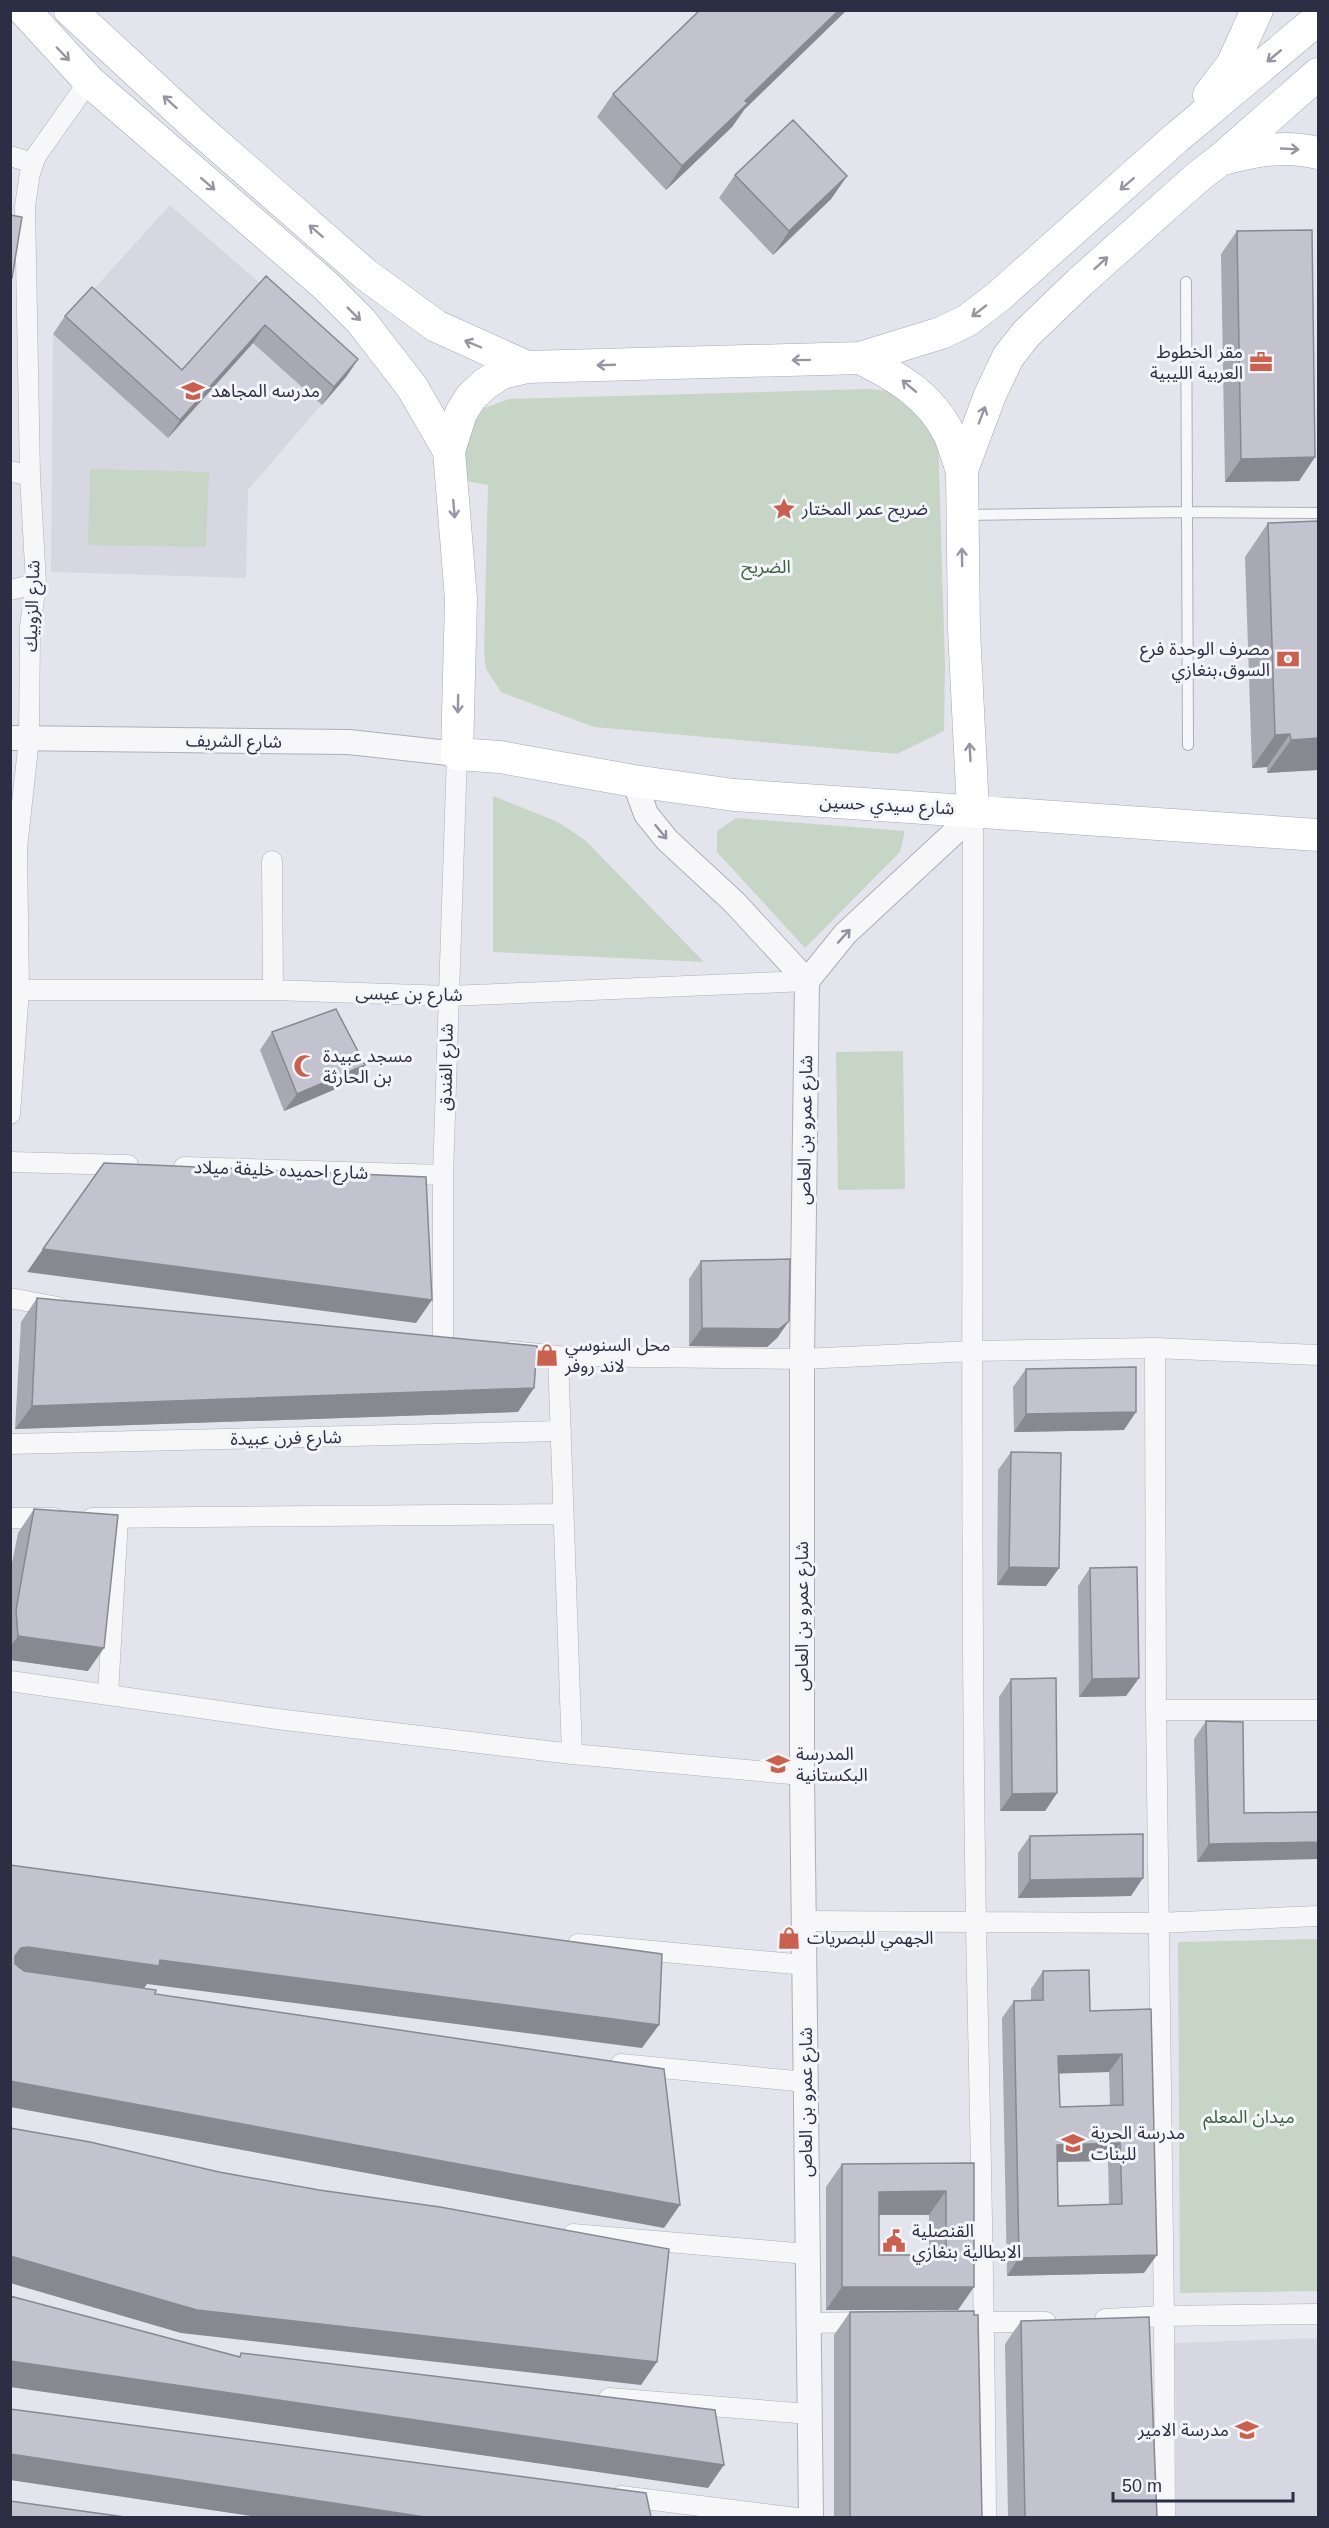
<svg xmlns="http://www.w3.org/2000/svg" width="1329" height="2528" font-family="Helvetica,'Noto Sans Arabic',sans-serif">
  <style>
    .built { fill: #d6d7e0 }
    .green { fill: #c6d5c6 }
    .lines { fill: none; stroke-linecap: round; stroke-linejoin: round }
    .service-casing { stroke: #adaeba; stroke-width: 12 }
    .minor-casing { stroke: #adaeba; stroke-width: 21 }
    .tertiary-casing { stroke: #adaeba; stroke-width: 26 }
    .primary-casing { stroke: #a4a6b7; stroke-width: 33 }
    .service { stroke: #f7f7fa; stroke-width: 10 }
    .minor { stroke: #f7f7fa; stroke-width: 20 }
    .tertiary { stroke: #f7f7fa; stroke-width: 24 }
    .primary { stroke: #fff; stroke-width: 32 }
    .wall { fill: #a7a8b1; fill-rule: evenodd }
    .shaded-wall { fill: #888890 }
    .building { fill: #c2c3ce; stroke: #888890; stroke-width: 1.5; fill-rule: evenodd }
    .oneway { stroke: #9696a2 }
    .oneway2 { stroke: #92929f }
    .labels { text-anchor: middle; stroke-width: 6; stroke-linejoin: round; paint-order: stroke }
    .poi-label { font-size: 18px; fill: #2c2e44; stroke: #f4f5f9; text-anchor: start }
    .park-label { font-size: 18px; fill: #3a5f3e; stroke: #f4f5f9 }
    .street-label { font-size: 18px; fill: #2c2e44; stroke: #f4f5f9 }
  </style>
  <rect width="100%" height="100%" fill="#e4e5ec"/>
  <!-- built -->
  <path class="built" d="M170,205l185,161 -107,124 -2,88 -195,-6 2,-238z
    M1318,2338v179h-142l-1,-174z"/>
  <!-- green -->
  <path class="green" d="M868,389l31,3 39,44 7,230 -1,65 -47,23 -303,-27 -93,-35 -15,-23 -2,-18 4,-166 -22,-4 -6,-22 19,-49 30,-11z
    M90,469l119,3 -3,75 -118,-2z
    M493,796l65,26 27,18 119,122 -211,-10z
    M736,818l169,13 -5,21 -95,96 -88,-96v-21z
    M903,1051l2,138 -67,1 -2,-138z
    M1318,1939v352l-138,2 -2,-351z"/>
  <g class="lines">
    <!-- service casing -->
    <g class="service-casing">
      <path id="service" d="M1186,282l2,463
        M965,515l221,-3 132,1"/>
    </g>
    <!-- minor casing -->
    <g class="minor-casing">
      <path id="minor" d="M10,156l23,7
        M10,471l20,5
        M10,590l26,-6
        M973,810c0,372 -3,744 3,1116 4,197 9,394 10,592
        M272,861l1,129
        M10,990h263l175,6 359,-15
        M10,1114l9,-124 -2,-142 12,-109 1,-112 6,-43 -6,-108 -5,-270 5,-33 6,-17 53,-75
        M10,1162l118,3
        M184,1167l259,8
        M10,1298l48,9
        M443,1345v-170l14,-421
        M511,1351l47,5 244,3 171,-8 182,-3
        M558,1356l14,398
        M10,1444l551,-13
        M10,1518h44
        M92,1518l471,-4
        M10,1681l267,38 295,35 230,21
        M108,1695l10,-177
        M1156,1710h162
        M804,1921l354,2 160,-7
        M578,1944l227,21
        M621,2064l185,18
        M573,2234l234,20
        M1105,2319l59,-3 154,-2
        M973,2322h73
        M808,2323l61,-1
        M609,2398l201,16
        M621,2496l176,22
        M1165,2518l-1,-202 -8,-606 -1,-362 163,7"/>
    </g>
    <!-- tertiary casing -->
    <g class="tertiary-casing">
      <path id="tertiary" d="M10,738l339,4 108,12
        M634,781l12,33 21,26 67,62 73,79 -5,378v416l9,743
        M807,981l38,-47 111,-103 17,-21"/>
    </g>
    <!-- primary casing -->
    <g class="primary-casing">
      <path id="primary" d="M24,10l65,71 236,204 36,36 51,66 37,64
        M70,10l129,119 166,145 71,52 91,41
        M1318,19l-142,119 -177,158 -31,24 -27,13 -81,25 -333,9 -25,6 -17,11 -14,13 -10,16 -12,38 12,148 -4,155 43,3 134,24 100,14 584,40
        M1209,95l23,-30 25,-55
        M1227,158c32,-8 59,-13 91,-5
        M860,358c36,18 71,38 89,76 5,11 8,24 13,36
        M973,810l-9,-180 -2,-160 28,-75 18,-38 18,-23 54,-52 119,-106 21,-16 98,-86"/>
    </g>
    <!-- service -->
    <use href="#service" class="service"/>
    <!-- minor -->
    <use href="#minor" class="minor"/>
    <!-- tertiary -->
    <use href="#tertiary" class="tertiary"/>
    <!-- primary -->
    <use href="#primary" class="primary"/>
  </g>
  <!-- wall -->
  <path class="wall" d="M613,94l131,16 -12,17 -66,63 -69,-73z
    M735,175l112,1 -16,23 -58,56 -54,-57z
    M1237,231l78,226 -16,24 -74,1 -4,-228z
    M266,276l92,83 -12,18 -24,28 -69,-62 -85,95 -115,-104 12,-18 117,54z
    M1318,521v249l-51,3v-6l-15,1 -7,-211 23,-34z
    M272,1032l93,33 -13,17 -68,29 -24,-61z
    M701,1261l88,60 -12,17 -10,9 -78,-1v-67z
    M37,1298l481,114 -503,17 6,-107z
    M1026,1369l98,61 -110,2 -1,-45z
    M1011,1452l48,116 -13,18 -49,-1 1,-115z
    M34,1509l54,162 -78,-11v-87l8,-40z
    M1090,1568l49,110 -13,18 -47,1 -1,-111z
    M1011,1679l46,114 -12,18h-45l-1,-114z
    M1206,1721l38,92 -47,49 -3,-123z
    M1030,1836l101,60 -113,2v-45z
    M1043,1971l47,40 61,-2 -7,264 -137,3 -5,-258 12,-17 17,-1v-11zM1109,2072l1,33 -50,2 -1,-34zM1108,2161l1,43 -51,2 -1,-44z
    M974,2163l-16,147h-132v-123l16,-23zM879,2215h50v40h-50z
    M850,2312l132,205h-148v-182z
    M1021,2321l136,196h-149l-3,-173z"/>
  <!-- shaded-wall -->
  <path class="shaded-wall" d="M839,10h8l-103,100 -12,17 -66,63 16,-24 63,-65z
    M847,176l-16,23 -58,56 16,-24z
    M265,325l-12,18 -85,95 12,-18z
    M358,359l-12,18 -24,28 12,-18z
    M1315,457l-16,24 -74,1 16,-23z
    M1290,734l-23,33 -15,1 23,-33z
    M1318,738v32l-51,3 24,-33z
    M365,1065l-13,17 -68,29 13,-17z
    M43,1249l389,51 -16,23 -389,-51z
    M789,1321l-12,17 -10,9 -78,-1 13,-18z
    M534,1388l-16,24 -503,17 17,-23z
    M1136,1412l-12,18 -110,2 12,-18z
    M1009,1567l50,1 -13,18 -49,-1z
    M18,1636l86,12 -16,23 -78,-11v-13z
    M1139,1678l-13,18 -47,1 13,-18z
    M1057,1793l-12,18h-45l12,-17z
    M1318,1842v17l-121,3 12,-18z
    M1143,1878l-12,18 -113,2 12,-18z
    M28,1947l132,13 499,65 -17,23 -495,-64 -4,6 -131,-20 -2,-8 11,-14z
    M1122,2054l-13,18 -63,2 12,-18z
    M10,2081l670,124 -16,23 -654,-121z
    M1120,2143l-12,18 -64,1 13,-17z
    M946,2191l-17,24h-66l16,-23z
    M1157,2255l-13,18 -137,3 12,-18z
    M10,2256l647,106 -16,23 -460,-52 -171,-50z
    M842,2287h132l-16,23h-132z
    M10,2361l714,104 -16,23 -698,-101z
    M10,2454l415,63h-168l-247,-37z"/>
  <!-- building -->
  <path class="building" d="M700,10h139l-94,91 3,2 -66,63 -69,-72z
    M793,120l54,56 -58,55 -54,-56z
    M10,215l12,2 -10,61h-2z
    M1312,230l3,227 -74,2 -4,-228z
    M266,276l92,83 -24,28 -69,-62 -85,95 -115,-104 27,-29 90,83z
    M1318,521v217l-27,2 -1,-6 -15,1 -7,-212z
    M336,1009l29,56 -68,29 -25,-62z
    M104,1163l322,14 6,123 -389,-51z
    M790,1259l-1,62 -10,8 -77,-1 -1,-67z
    M37,1298l500,48 -3,42 -502,18z
    M1136,1367v45l-110,2v-45z
    M1011,1452l50,1 -2,115 -50,-1z
    M34,1509l84,6 -14,133 -86,-12 -2,-26z
    M1137,1567l2,111 -47,1 -2,-111z
    M1056,1678l1,115 -45,1 -1,-115z
    M1206,1721l37,1 1,91 74,-1v30l-109,2z
    M1143,1834v44l-113,2v-44z
    M10,1865l652,89 -3,71 -499,-65 -1,6 -131,-19 -7,1 -6,8v8l9,7 132,19 -1,4 509,75 16,136 -670,-124z
    M1089,1970l1,41 61,-2 6,246 -138,3 -5,-257 29,-1v-29zM1122,2054l1,51 -63,2 -2,-51zM1120,2143l2,61 -64,2 -1,-61z
    M10,2128l80,14 129,30 100,18 121,17 229,42 -12,113 -460,-52 -187,-54z
    M974,2163v124h-132v-123zM946,2191v64h-67v-63z
    M10,2296l230,61 1,-4 474,57 9,55 -714,-104z
    M974,2311v4h4l4,202h-132v-205z
    M1149,2317l8,200h-132l-4,-196z
    M10,2409l636,84 5,24h-226l-415,-63z
    M10,2501l115,16h-115z"/>
  <!-- one-way arrows -->
  <defs><path id="oneway-shaft" d="M-6 0H5M1.5-3L5.5 0L1.5 3" fill="none" stroke-width="1.6" stroke-linecap="round" stroke-linejoin="round" transform="scale(1.5)"/></defs>
  <g class="oneway">
    <use href="#oneway-shaft" transform="translate(63 54) rotate(46)"/>
    <use href="#oneway-shaft" transform="translate(1274 56) rotate(140)"/>
    <use href="#oneway-shaft" transform="translate(170 102) rotate(-138)"/>
    <use href="#oneway-shaft" transform="translate(1290 149) rotate(3)"/>
    <use href="#oneway-shaft" transform="translate(208 184) rotate(41)"/>
    <use href="#oneway-shaft" transform="translate(1127 184) rotate(139)"/>
    <use href="#oneway-shaft" transform="translate(316 231) rotate(-139)"/>
    <use href="#oneway-shaft" transform="translate(1101 263) rotate(-42)"/>
    <use href="#oneway-shaft" transform="translate(979 311) rotate(142)"/>
    <use href="#oneway-shaft" transform="translate(354 314) rotate(45)"/>
    <use href="#oneway-shaft" transform="translate(473 344) rotate(-157)"/>
    <use href="#oneway-shaft" transform="translate(801 360) rotate(179)"/>
    <use href="#oneway-shaft" transform="translate(606 365) rotate(178)"/>
    <use href="#oneway-shaft" transform="translate(909 386) rotate(-140)"/>
    <use href="#oneway-shaft" transform="translate(982 415) rotate(-69)"/>
    <use href="#oneway-shaft" transform="translate(454 509) rotate(85)"/>
    <use href="#oneway-shaft" transform="translate(962 557) rotate(-91)"/>
    <use href="#oneway-shaft" transform="translate(458 704) rotate(91)"/>
    <use href="#oneway-shaft" transform="translate(970 752) rotate(-93)"/>
  </g>
  <g class="oneway2">
    <use href="#oneway-shaft" transform="translate(661 832) rotate(51)"/>
    <use href="#oneway-shaft" transform="translate(844 936) rotate(-48)"/>
  </g>
  <!-- icons -->
  <defs>
    <g id="office-bare" transform="scale(1.8)"><path d="M-6-3h4V-5.5h4V-3h4V5H-6ZM-1-4.5V-3h2v-1.5ZM-6 0V1H6V0Z" fill="#ca614f" stroke="#f4f5f9" stroke-width="2.5" paint-order="stroke"/></g>
    <g id="school-bare" transform="scale(1.8)"><path d="M0-5L7-2L0 1L-7-2ZM-4 1L0 2.5L4 1V4Q0 6-4 4Z" fill="#ca614f" stroke="#f4f5f9" stroke-width="2.5" paint-order="stroke"/></g>
    <g id="sight-bare" transform="scale(1.8)"><path d="M0-6L1.8-2.2L6-1.7L2.9 1.2L3.7 5.4L0 3.3L-3.7 5.4L-2.9 1.2L-6-1.7L-1.8-2.2Z" fill="#ca614f" stroke="#f4f5f9" stroke-width="2.5" paint-order="stroke"/></g>
    <g id="bank-bare" transform="scale(1.8)"><path d="M-6-4H6V4H-6ZM0-2.3a2.3 2.3 0 1 0 0 4.6a2.3 2.3 0 1 0 0-4.6Z" fill="#ca614f" stroke="#f4f5f9" stroke-width="2.5" paint-order="stroke"/></g>
    <g id="mosque-bare" transform="scale(1.8)"><path d="M3.5-4.9A6 6 0 1 0 3.5 4.9A5 5 0 1 1 3.5-4.9Z" fill="#ca614f" stroke="#f4f5f9" stroke-width="2.5" paint-order="stroke"/></g>
    <g id="shop-bare" transform="scale(1.8)"><path d="M-5-2.5h2.3a2.7 3.5 0 0 1 5.4 0H5L5.5 6h-11ZM-1.5-2.5h3a1.5 2.3 0 0 0-3 0Z" fill="#ca614f" stroke="#f4f5f9" stroke-width="2.5" paint-order="stroke"/></g>
    <g id="civic-bare" transform="scale(1.8)"><path d="M-.6-6.5H3V-4.5H.6V-3L4-1V1h2V6H-6V1h2V-1L-.6-3ZM-1.2 2.5V6h2.4V2.5Z" fill="#ca614f" stroke="#f4f5f9" stroke-width="2.5" paint-order="stroke"/></g>
  </defs>
  <g fill-rule="evenodd">
    <use href="#office-bare" x="1261" y="362"/>
    <use href="#school-bare" x="193" y="391"/>
    <use href="#sight-bare" x="784" y="509"/>
    <use href="#bank-bare" x="1288" y="659"/>
    <use href="#mosque-bare" x="305" y="1066"/>
    <use href="#shop-bare" x="547" y="1355"/>
    <use href="#school-bare" x="778" y="1764"/>
    <use href="#shop-bare" x="789" y="1938"/>
    <use href="#school-bare" x="1073" y="2143"/>
    <use href="#civic-bare" x="894" y="2241"/>
    <use href="#school-bare" x="1247" y="2430"/>
  </g>
  <g class="labels">
    <!-- poi labels -->
    <g class="poi-label">
      <text x="1243" y="358" text-anchor="end">مقر الخطوط<tspan x="1243" dy="21">العربية الليبية</tspan></text>
      <text x="211" y="397">مدرسه المجاهد</text>
      <text x="802" y="515">ضريح عمر المختار</text>
      <text x="1270" y="655" text-anchor="end">مصرف الوحدة فرع<tspan x="1270" dy="21">السوق،بنغازي</tspan></text>
      <text x="323" y="1062">مسجد عبيدة<tspan x="323" dy="21">بن الحارثة</tspan></text>
      <text x="565" y="1351">محل السنوسي<tspan x="565" dy="21">لاند روفر</tspan></text>
      <text x="796" y="1760">المدرسة<tspan x="796" dy="21">البكستانية</tspan></text>
      <text x="807" y="1944">الجهمي للبصريات</text>
      <text x="1091" y="2139">مدرسة الحرية<tspan x="1091" dy="21">للبنات</tspan></text>
      <text x="912" y="2237">القنصلية<tspan x="912" dy="21">الايطالية بنغازي</tspan></text>
      <text x="1229" y="2436" text-anchor="end">مدرسة الامير</text>
    </g>
    <!-- park labels -->
    <g class="park-label">
      <text x="766" y="573">الضريح</text>
      <text x="1249" y="2123">ميدان المعلم</text>
    </g>
    <!-- street labels -->
    <g class="street-label">
      <text transform="translate(32 606) rotate(-88)" y="6">شارع الزوبيك</text>
      <text transform="translate(234 741) rotate(1)" y="6">شارع الشريف</text>
      <text transform="translate(887 805) rotate(3)" y="6">شارع سيدي حسين</text>
      <text transform="translate(409 994) rotate(1)" y="6">شارع بن عيسى</text>
      <text transform="translate(446 1067) rotate(-89)" y="6">شارع الفندق</text>
      <text transform="translate(805 1130) rotate(-89)" y="6">شارع عمرو بن العاص</text>
      <text transform="translate(281 1170) rotate(2)" y="6">شارع احميده خليفة ميلاد</text>
      <text transform="translate(286 1438) rotate(-1)" y="6">شارع فرن عبيدة</text>
      <text transform="translate(802 1616) rotate(-90)" y="6">شارع عمرو بن العاص</text>
      <text transform="translate(806 2102) rotate(-90)" y="6">شارع عمرو بن العاص</text>
    </g>
  </g>
  <!-- border -->
  <rect width="1329" height="2528" fill="none" stroke="#2c2e44" stroke-width="24"/>
  <!-- scale -->
  <path d="M1113 2492v9h180v-9" fill="none" stroke="#2c2e44" stroke-width="3"/>
  <text x="1122" y="2492" font-size="18" fill="#2c2e44" stroke="#f4f5f9" stroke-width="4.5" paint-order="stroke">50 m</text>
</svg>
